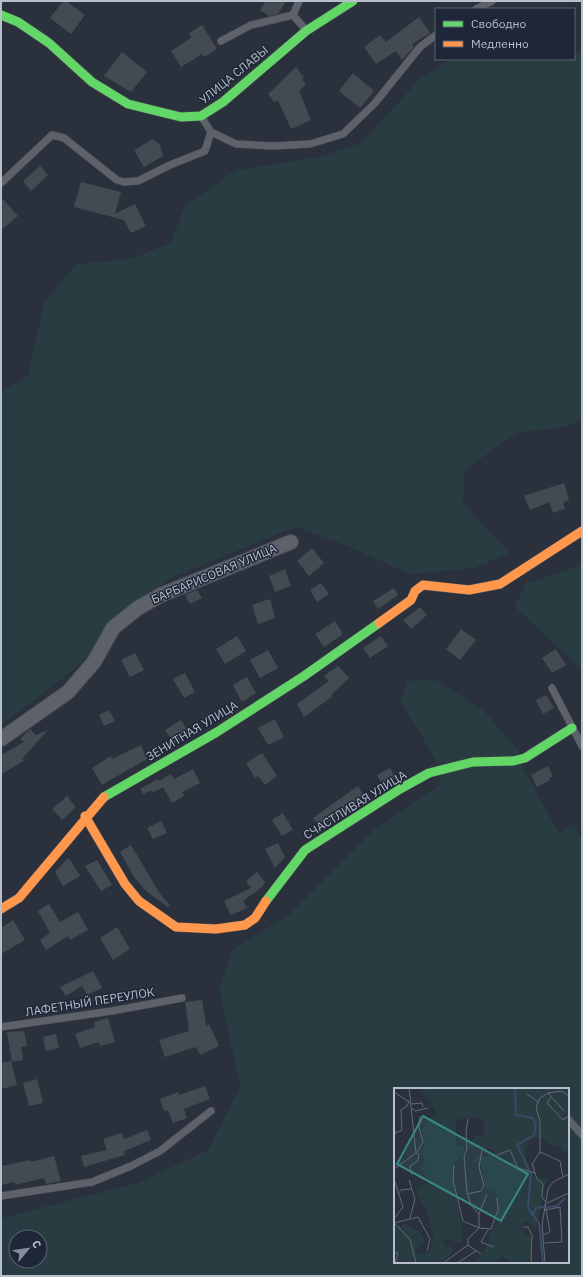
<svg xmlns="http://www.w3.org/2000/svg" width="583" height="1277" font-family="'IBM Plex Sans',sans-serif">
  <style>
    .green { fill: #283c42; fill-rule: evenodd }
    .building { fill: #444a52 }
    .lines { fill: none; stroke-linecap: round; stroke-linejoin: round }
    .lane-casing { stroke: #484c54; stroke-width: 8 }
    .street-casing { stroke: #484c54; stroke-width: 16 }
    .fast-casing { stroke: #484c54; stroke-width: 10 }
    .slow-casing { stroke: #484c54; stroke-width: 10 }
    .lane { stroke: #5d6169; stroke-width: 7 }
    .street { stroke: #5d6169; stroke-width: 14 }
    .fast { stroke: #63d668; stroke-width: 9 }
    .slow { stroke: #ff974d; stroke-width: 9 }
    .labels { text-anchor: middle; stroke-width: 3; stroke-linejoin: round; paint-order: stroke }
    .street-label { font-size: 12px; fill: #b7becc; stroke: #1e2737 }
    .inset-river { fill: none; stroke: #3a4a67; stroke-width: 2 }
    .inset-road { fill: none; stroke: #636976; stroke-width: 1 }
    .view { fill: #398886; fill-opacity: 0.15; stroke: #398886; stroke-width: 2 }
    .inset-edge { fill: none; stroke: #b7becc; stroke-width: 2 }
  </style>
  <rect width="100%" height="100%" fill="#2b313c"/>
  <!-- green -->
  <path class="green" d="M574,53l8,2v365l-17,7 -49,6 -51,37 -2,33 47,50 -36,15 -64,6 -72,-32 -43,-15 -127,52 -97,93 -70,53v-333l27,-16 16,-74 32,-38 55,-5 39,-16 16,-38 50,-35 84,-13 41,-14 58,-63 32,-21h123z
    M581,565h1v105l-67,-63 10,-23z
    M436,680l48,31 35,40 3,15 37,67 15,-8 8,15v436h-581v-58l137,-35 70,-33 32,-63 -21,-100 14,-37 58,-37 83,-83 65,-44 3,-16 -41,-68 5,-21zM395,1089h173v173h-173zM16,1237h24v24h-24z"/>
  <!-- building -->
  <path class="building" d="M63,1h3l19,14 -14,19 -21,-16z
    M266,1h20l-8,13 -9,2 -9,-6z
    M419,17l11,16 -18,11 2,3 -12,13 -6,-9 -20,13 -12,-17 16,-12 6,7z
    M202,25l15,24 -13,8 -2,-3 -21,13 -10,-16 20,-13 -2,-5z
    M122,52l25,20 -16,20 -27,-16z
    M296,67l8,11 -2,1 4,6 -7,6 12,29 -20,9 -13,-29 -4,2 -6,-8z
    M353,73l21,18 -14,17 -21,-17z
    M153,139l7,6 3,11 -19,11 -10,-17z
    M40,166l8,9 -17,16 -8,-10z
    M81,182l40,10 -6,22 20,-10 11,22 -15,7 -7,-13 -50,-13z
    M1,197l17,19 -17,14z
    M564,483l5,17 -6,2 2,7 -12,4 -4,-11 -19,8 -6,-14z
    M312,548l12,15 -15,13 -12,-15z
    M285,569l6,17 -16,6 -6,-16z
    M321,583l8,11 -12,8 -7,-12z
    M394,588l4,7 -20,14 -5,-8z
    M197,590l5,8 -12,6 -5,-9z
    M270,599l5,19 -17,6 -6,-19z
    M420,607l7,8 -16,14 -8,-9z
    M335,621l8,13 -19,13 -9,-13z
    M461,629l15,11 -16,20 -14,-11z
    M237,636l9,15 -21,13 -9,-15z
    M381,636l7,10 -18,12 -7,-10z
    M556,649l10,16 -14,8 -10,-15z
    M268,650l10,18 -18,10 -10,-18z
    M135,653l9,17 -14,7 -9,-17z
    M338,666l11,12 -18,17 2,1 -29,21 -7,-13 32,-23 -5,-5z
    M185,673l10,19 -11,6 -11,-19z
    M247,677l9,16 -14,9 -9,-17z
    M546,695l8,13 -11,6 -7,-14z
    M109,710l6,11 -11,5 -5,-11z
    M275,719l9,18 -16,8 -10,-17z
    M181,720l9,14 -16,9 -9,-13z
    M30,729l6,6 12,-5 -26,29 2,2 -23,13v-19l23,-13 -4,-3z
    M141,745l6,14 -45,26 -10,-17 19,-12 1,3z
    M262,753l15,23 -12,9 -7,-9 -3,2 -9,-15z
    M548,766l5,10 -4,2 1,2 -13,7 -6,-12z
    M390,768l6,10 -13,8 -6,-11z
    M193,769l7,14 -18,9 2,4 -12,7 -9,-16 -11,6 -1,-3 -8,4 -3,-5 18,-10 1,2 12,-7 3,5z
    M358,786l7,12 -45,29 -7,-9z
    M67,796l9,11 -14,13 -10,-11z
    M283,813l10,17 -11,6 -10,-16z
    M161,821l6,12 -14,6 -6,-11z
    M278,843l7,14 -10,11 -10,-19z
    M131,845l29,49 10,11 -2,2 -21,-15 -13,-15 -14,-25z
    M69,858l11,18 -17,10 -8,-14 9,-10z
    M97,860l15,25 -11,6 -16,-25z
    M257,872l8,10 -3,5 -19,14 4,7 -16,7 -7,-14 27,-13 -5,-7z
    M49,904l11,18 18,-10 10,18 -18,10 -2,-4 -22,14 -6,-10 10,-7 -12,-22z
    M13,920l12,20 -24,14v-26z
    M117,927l13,22 -17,11 -13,-22z
    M93,971l9,17 -15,7 -5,-9 -16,10 -6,-9z
    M202,1000l4,26 3,-2 10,22 -19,9 -4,-8 -31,10 -6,-17 30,-9 -4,-29z
    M108,1018l7,24 -15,4 -1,-4 -19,6 -5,-14 20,-7 -1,-5z
    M24,1031l3,15 -6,1 2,13 -11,2 -5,-30z
    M56,1034l3,14 -13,3 -3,-14z
    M11,1061l6,24 -16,4v-26z
    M37,1079l6,24 -14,3 -6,-23z
    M205,1086l5,13 -26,10 3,9 -14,5 -5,-13 -4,1 -4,-12 18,-7 1,3z
    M147,1130l4,10 -27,11 1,4 -41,12 -3,-11 26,-6 -4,-11 19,-6 2,6z
    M54,1156l7,25 -15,3 -2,-6 -29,7v-3l-14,3v-19l30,-6v2z"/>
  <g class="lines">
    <!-- lane casing -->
    <g class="lane-casing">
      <path id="lane" d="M299,1l-6,14 12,14
        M476,9l16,-8
        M221,41l30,-16 42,-10
        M211,132l25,12 37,2 37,-2 33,-10 32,-31 45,-56 16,-12
        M1,183l51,-48 12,3 53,42 7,2 14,-1 32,-16 35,-14 6,-19 -10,-16
        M552,688l30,58
        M1,1027l111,-16 70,-13
        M568,1119l14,16
        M1,1196l91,-14 39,-16 29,-15 51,-40"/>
    </g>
    <!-- street casing -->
    <g class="street-casing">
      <path id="street" d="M1,739l67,-47 26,-30 19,-34 25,-20 23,-13 130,-53"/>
    </g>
    <!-- fast casing -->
    <g class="fast-casing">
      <path id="fast" d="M1,15l17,7 31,21 43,39 36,22 53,13 20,-1 22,-14 83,-71 47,-30
        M104,797l113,-65 87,-56 75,-53
        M266,901l39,-51 95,-61 29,-16 44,-11 40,-1 12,-3 47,-30"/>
    </g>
    <!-- slow casing -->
    <g class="slow-casing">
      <path id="slow" d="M379,623l32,-23 4,-9 8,-6 46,5 31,-6 82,-53
        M85,816l40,68 14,17 37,26 40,2 29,-4 10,-7 11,-17
        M1,909l18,-11 85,-101"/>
    </g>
    <!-- lane -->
    <use href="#lane" class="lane"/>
    <!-- street -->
    <use href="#street" class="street"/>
    <!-- fast -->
    <use href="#fast" class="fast"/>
    <!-- slow -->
    <use href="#slow" class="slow"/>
  </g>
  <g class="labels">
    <!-- street labels -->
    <g class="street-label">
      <text transform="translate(234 75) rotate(-39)" y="4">УЛИЦА СЛАВЫ</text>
      <text transform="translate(214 574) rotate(-23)" y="4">БАРБАРИСОВАЯ УЛИЦА</text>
      <text transform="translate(192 731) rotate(-31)" y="4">ЗЕНИТНАЯ УЛИЦА</text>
      <text transform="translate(355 805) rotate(-32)" y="4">СЧАСТЛИВАЯ УЛИЦА</text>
      <text transform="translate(90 1002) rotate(-9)" y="4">ЛАФЕТНЫЙ ПЕРЕУЛОК</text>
    </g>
  </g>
  <!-- overview -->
  <g transform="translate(394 1088)">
    <rect width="175" height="175" fill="#2b313c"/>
    <path d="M26,0h149v63l-6,1 -3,-6 -11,-2 -9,-7 -11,3 -4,7 2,14 7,16 15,2 -6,10v10l-7,29 -10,-7 -6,4 5,10 6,2v18l-5,8h-12l-13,-7 -7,7h-19l14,-20 1,-11 5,-7 5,-26 -4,-6 -11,-5 -4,-25 -10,-2 6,-5h13l5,-4 -3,-3 -24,-2 1,-5 9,-7 5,1 1,-6v-10l-10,-3 -15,2 -3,5v23h9l-3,9 -9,7 -1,13 10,49v19l-16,-5 -3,3 1,3 10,5 -13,13h-45l2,-10 -3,-1 -1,-24 11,-4 15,8 5,9 -11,12 7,2 8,-3 5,-14 -8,-29 -9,-15 -1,-5 13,-8 -7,-11 3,-9 -3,-9 3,-11 -3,-11 5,-11 9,-4 -1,-6z" fill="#283c42"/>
    <path class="inset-river" d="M121,0l1,27 17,3 3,7 -2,10 -17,10 14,29 -3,34 11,15 4,40M153,119l10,-1 8,-8M138,128l4,-8 8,-1"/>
    <path class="inset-road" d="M0,4l15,10M154,5l14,-2 7,5M133,6l11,8M157,9l-4,6 16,17 6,-4M17,16l11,-1 1,4M18,20l3,3 13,-3M0,28l1,18M74,31l-2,13 1,17 -3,7 3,36 4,13 8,9v14M0,46l8,-4 -1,-20 6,-4 2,-5M23,64l6,-10 -4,-15 1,-11M146,64l-8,12 5,15 6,5 -1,13 3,4M103,67l13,-5 8,18 17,5M60,77l-1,15 10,41 16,7 12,1 7,-19 -1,-13M0,81l22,-16 -7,-65M18,87l-2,-9 8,-5 1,-7 -3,-1M169,89l-3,-16 -20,-9v-31l-4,-14 4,-9 8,-5 16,18M0,91l9,28 -9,12M15,92l6,19 -5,19M4,106l3,-4 10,-1M73,106l14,-3 3,-5 -5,-19 3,-17M85,126l8,-20M0,135l24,-6 12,22 -3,12M1,136l15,15 6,24M129,139h5l4,8 -1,28M94,142l-7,12 13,5M149,147l7,-3 -5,-28 24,-11M149,155l19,-1 -2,-35 -15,3M74,157v-6l11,-11M74,157l13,9M0,165h4l-3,10M49,175l25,-18M63,175l19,-12M151,175l-3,-38 6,-36 5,-7 16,-8"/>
    <path class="view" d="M29,28l105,58 -27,47 -104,-57z"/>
    <rect width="175" height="175" class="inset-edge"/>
  </g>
  <!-- border -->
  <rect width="583" height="1277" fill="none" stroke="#b7becc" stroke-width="4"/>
  <!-- legend -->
  <rect x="435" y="8" width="140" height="52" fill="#1e2737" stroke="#5b6373"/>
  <rect x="443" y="21" width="20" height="6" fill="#63d668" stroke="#5b6373"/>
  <text x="471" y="28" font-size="12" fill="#b7becc">Свободно</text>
  <rect x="443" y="41" width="20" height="6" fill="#ff974d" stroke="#5b6373"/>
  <text x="471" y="48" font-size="12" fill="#b7becc">Медленно</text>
  <!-- north arrow -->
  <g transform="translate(28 1249) rotate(61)"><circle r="19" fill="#1e2737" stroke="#5b6373"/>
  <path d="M0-3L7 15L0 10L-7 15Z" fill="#868d9a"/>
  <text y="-6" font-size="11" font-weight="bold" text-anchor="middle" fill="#b7becc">С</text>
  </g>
</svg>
